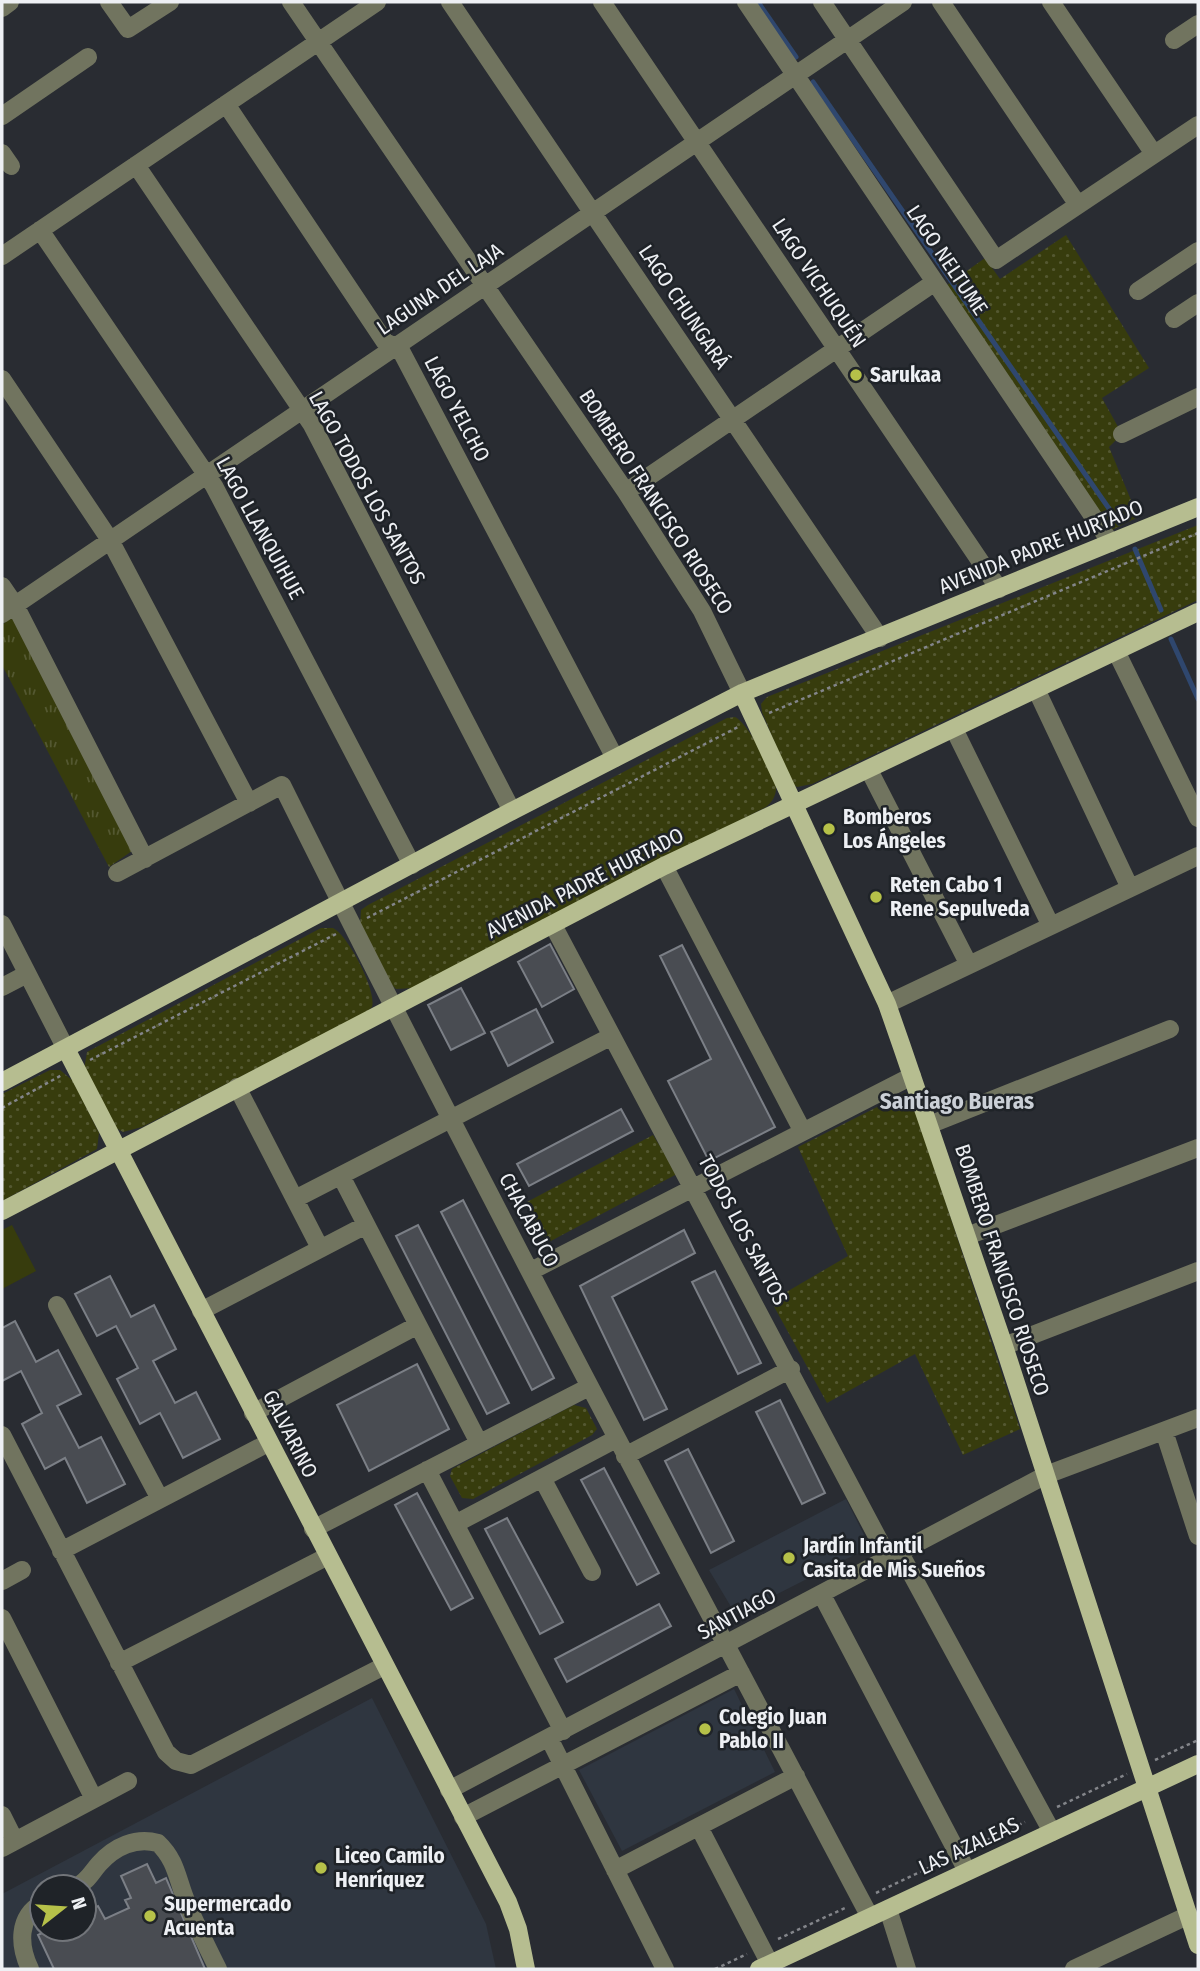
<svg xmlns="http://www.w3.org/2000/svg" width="1200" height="1971" font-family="'Fira Sans Condensed',sans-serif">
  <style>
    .built { fill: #2f3640; fill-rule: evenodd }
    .grass { fill: url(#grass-tufts) }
    .park { fill: url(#park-dots) }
    .pitch { fill: #373c0d }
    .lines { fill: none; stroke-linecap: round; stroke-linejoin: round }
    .stream { stroke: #2f476e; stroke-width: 5 }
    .building { fill: #494c52; stroke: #7b7f86; stroke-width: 2 }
    .path { stroke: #83858a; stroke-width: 2.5; stroke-dasharray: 3.5 3.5; stroke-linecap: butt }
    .minor { stroke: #71745f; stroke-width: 18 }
    .major { stroke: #b6bd90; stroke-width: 18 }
    .poi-dot { fill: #b6c149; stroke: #1f2328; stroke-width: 2.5 }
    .labels { text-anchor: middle; stroke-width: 5; stroke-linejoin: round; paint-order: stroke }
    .street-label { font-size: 21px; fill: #eef0f4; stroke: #1f2328 }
    .poi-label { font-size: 21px; font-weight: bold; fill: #eef0f4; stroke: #1f2328; text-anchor: start }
    .neighbourhood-label { font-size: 23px; font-weight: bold; fill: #cbd0d7; stroke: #1f2328 }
  </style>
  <defs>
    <pattern id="grass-tufts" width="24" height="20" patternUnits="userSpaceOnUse" patternTransform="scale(1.75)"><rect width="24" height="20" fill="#373c0d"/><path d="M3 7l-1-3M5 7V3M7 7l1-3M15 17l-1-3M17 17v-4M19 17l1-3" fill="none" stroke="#545831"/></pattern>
    <pattern id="park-dots" width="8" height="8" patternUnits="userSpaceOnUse" patternTransform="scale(1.75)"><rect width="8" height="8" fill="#373c0d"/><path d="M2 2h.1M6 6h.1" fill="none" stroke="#545831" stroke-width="1.8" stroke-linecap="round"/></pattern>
  </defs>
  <rect width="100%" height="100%" fill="#292c32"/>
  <!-- built -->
  <path class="built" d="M846,1499l24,48 -134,68 -27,-45z
    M734,1689l41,83 -153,79 -43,-81z
    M372,1698l114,226 10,45h-494v-75zM42,1887h42v42h-42z"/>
  <!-- grass -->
  <path class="grass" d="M13,616l119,235 -23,16 -107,-202v-40z"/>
  <!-- park -->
  <path class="park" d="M1066,235l83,133 -47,30 20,36 -13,13 29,70 -26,13 -165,-245 38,-27 15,21z
    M1198,525v75l-386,184 -15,3 -6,-5 -29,-70 -1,-8 6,-7z
    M735,717c13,6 39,55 41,71 0,8 -4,14 -10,19l-352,181 -18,1 -6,-6 -30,-58 1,-15 7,-5 359,-187z
    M321,928h12c15,7 44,63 39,79l-7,6 -223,114 -19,5 -7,-4 -32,-58 3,-18z
    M50,1070h10l13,11 26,52 -2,16 -95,52v-107z
    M905,1093l6,4 109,332 -57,26 -48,-101 -88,49 -56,-102 77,-45 -50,-109z
    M653,1135l24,39 -130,69 -22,-40z
    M574,1405l12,3 11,21 -5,6 -119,64 -11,-1 -12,-22 2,-7z"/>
  <!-- pitch -->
  <path class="pitch" d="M12,1225l24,46 -34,18v-59z"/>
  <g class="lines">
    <!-- stream -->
    <path class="stream" d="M758,2l38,55
      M813,82l306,441
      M1135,549l26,61
      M1171,639l27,60"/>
  </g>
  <!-- building -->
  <path class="building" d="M550,944l24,45 -32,18 -24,-45z
    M682,945l93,182 -66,34 -41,-80 43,-22 -51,-103z
    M461,988l24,45 -34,17 -23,-45z
    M536,1009l17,33 -45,24 -17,-34z
    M621,1109l12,22 -104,55 -12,-22z
    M463,1200l91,178 -22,12 -91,-178z
    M418,1225l91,178 -22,11 -91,-178z
    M684,1230l11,23 -83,44 55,112 -23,11 -64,-134z
    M715,1271l46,92 -23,11 -46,-92z
    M110,1276l21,41 23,-12 22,44 -23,12 22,42 21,-11 24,47 -37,19 -23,-45 -20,11 -23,-45 21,-11 -22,-42 -19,10 -22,-42z
    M15,1321l21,41 22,-12 23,44 -24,12 22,42 22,-11 24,47 -38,19 -22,-45 -20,11 -23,-45 20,-11 -21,-42 -19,10v-53z
    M417,1364l32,65 -80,42 -32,-66z
    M780,1400l45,93 -23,11 -46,-92z
    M688,1449l46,92 -23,12 -46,-92z
    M604,1468l55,105 -22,12 -56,-105z
    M417,1493l56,105 -22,12 -56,-105z
    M507,1518l56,104 -23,12 -55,-105z
    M659,1604l12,22 -104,56 -12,-23z
    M147,1864l9,19 10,-5 39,91h-151l-16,-34 12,-6h34v-16l14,-7 7,13 24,-11 -4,-8 6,-2 -10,-22z"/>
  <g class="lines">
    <!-- path -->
    <path class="path" d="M769,713l429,-180
      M367,918l373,-192
      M90,1060l246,-126
      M2,1108l60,-33
      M1155,1760l43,-20
      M1057,1807l70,-33
      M974,1846l51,-24
      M876,1893l67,-32
      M778,1939l67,-31
      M715,1969l32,-15"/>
    <!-- minor -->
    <path class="minor" d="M109,2l19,27 42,-27
      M291,2l335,490 76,119 40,82
      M450,2l430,636
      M602,2l397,587
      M746,2l365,541
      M822,2l174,258 202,-135
      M941,2l137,203
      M1051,2l103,152
      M2,8l8,-6
      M1174,40l24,-16
      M226,104l159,238 15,7 215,409
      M2,116l86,-59
      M2,153l9,13
      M136,165l176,260 200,386
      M40,230l174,256 198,379
      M2,256l375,-254
      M1138,291l60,-40
      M1174,319l24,-16
      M2,379l108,161 139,263
      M1122,434l76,-37
      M626,492l309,-210
      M2,586l13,19 130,254
      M2,614l901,-612
      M1116,651l82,167
      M1036,689l94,199
      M954,729l97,197
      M869,770l100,195
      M664,866l138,264
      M117,873l165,-88c189,381 389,756 588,1132
      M2,924l64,125
      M553,925l336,634
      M2,987l25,-13
      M887,1004l311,-148
      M237,1087l83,161
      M929,1125l241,-96
      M341,1176l138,267
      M295,1199l317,-163
      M967,1236l231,-88
      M531,1271l381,-195
      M57,1305l103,194
      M201,1311l165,-86
      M1004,1346l194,-75
      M253,1413l165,-88
      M1164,1431l34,105
      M2,1435l164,317 10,9 15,4 193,-99
      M625,1456l166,-87
      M427,1470l136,261
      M542,1478l50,94
      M455,1524l161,-85
      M313,1529l276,-142
      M61,1551l207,-108
      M900,1553l152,279
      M2,1581l20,-11
      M822,1595l145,276
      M2,1618l92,181
      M119,1663l209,-107
      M549,1738l116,231
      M449,1790l597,-315 152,-57
      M2,1815l13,26
      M463,1817l278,-144
      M699,1827l71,137
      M2,1848l126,-67
      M615,1870l181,-94
      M76,1887c12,-6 15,-14 23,-23 16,-18 37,-27 59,-21 19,18 19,37 29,60 9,22 20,44 31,66
      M888,1909l19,60
      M30,1969c-11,-23 -13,-52 12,-66
      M1074,1969l115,-54"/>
    <!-- major -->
    <path class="major" d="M742,693l145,311 15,43 102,299 194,599
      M66,1049l442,853 10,27 8,40
      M2,1082l510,-271 230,-118 456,-186
      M2,1211l662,-345 534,-254
      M759,1969l439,-205"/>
  </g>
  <!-- markers -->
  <g class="poi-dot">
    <circle cx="856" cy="375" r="7"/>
    <circle cx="829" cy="829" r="7"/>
    <circle cx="876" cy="897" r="7"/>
    <circle cx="789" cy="1558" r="7"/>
    <circle cx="705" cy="1729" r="7"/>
    <circle cx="321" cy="1868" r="7"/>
    <circle cx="150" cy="1916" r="7"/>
  </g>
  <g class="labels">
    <!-- street labels -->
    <g class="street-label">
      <text transform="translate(947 260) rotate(56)" y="7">LAGO NELTUME</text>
      <text transform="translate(819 283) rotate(56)" y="7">LAGO VICHUQUÉN</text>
      <text transform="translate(440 289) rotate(-34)" y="7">LAGUNA DEL LAJA</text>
      <text transform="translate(684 307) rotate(56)" y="7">LAGO CHUNGARÁ</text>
      <text transform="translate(457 409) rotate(62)" y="7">LAGO YELCHO</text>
      <text transform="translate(367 488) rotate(61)" y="7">LAGO TODOS LOS SANTOS</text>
      <text transform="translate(656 502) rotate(57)" y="7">BOMBERO FRANCISCO RIOSECO</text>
      <text transform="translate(260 528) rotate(61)" y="7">LAGO LLANQUIHUE</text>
      <text transform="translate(1041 547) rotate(-22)" y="7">AVENIDA PADRE HURTADO</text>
      <text transform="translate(585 883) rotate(-27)" y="7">AVENIDA PADRE HURTADO</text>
      <text transform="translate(529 1220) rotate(62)" y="7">CHACABUCO</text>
      <text transform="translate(743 1230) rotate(62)" y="7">TODOS LOS SANTOS</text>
      <text transform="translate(1002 1270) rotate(72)" y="7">BOMBERO FRANCISCO RIOSECO</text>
      <text transform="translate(290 1434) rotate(63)" y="7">GALVARINO</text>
      <text transform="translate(737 1614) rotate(-28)" y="7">SANTIAGO</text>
      <text transform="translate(969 1846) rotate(-25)" y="7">LAS AZALEAS</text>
    </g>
    <!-- poi labels -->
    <g class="poi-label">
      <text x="870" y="382">Sarukaa</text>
      <text x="843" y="824">Bomberos<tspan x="843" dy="24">Los Ángeles</tspan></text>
      <text x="890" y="892">Reten Cabo 1<tspan x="890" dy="24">Rene Sepulveda</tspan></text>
      <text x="803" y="1553">Jardín Infantil<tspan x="803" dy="24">Casita de Mis Sueños</tspan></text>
      <text x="719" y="1724">Colegio Juan<tspan x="719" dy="24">Pablo II</tspan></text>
      <text x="335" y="1863">Liceo Camilo<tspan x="335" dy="24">Henríquez</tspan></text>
      <text x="164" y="1911">Supermercado<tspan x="164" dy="24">Acuenta</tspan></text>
    </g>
    <!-- neighbourhood labels -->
    <g class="neighbourhood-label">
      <text x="957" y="1109">Santiago Bueras</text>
    </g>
  </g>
  <!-- border -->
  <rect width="1200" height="1971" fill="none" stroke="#eef0f4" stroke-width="7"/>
  <!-- north arrow -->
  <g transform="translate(63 1908) rotate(73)"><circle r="33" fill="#1f2328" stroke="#72757a" stroke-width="2"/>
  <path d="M0-5L12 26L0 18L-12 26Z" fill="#b6c149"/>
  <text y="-10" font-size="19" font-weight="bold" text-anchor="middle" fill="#eef0f4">N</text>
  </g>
</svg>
